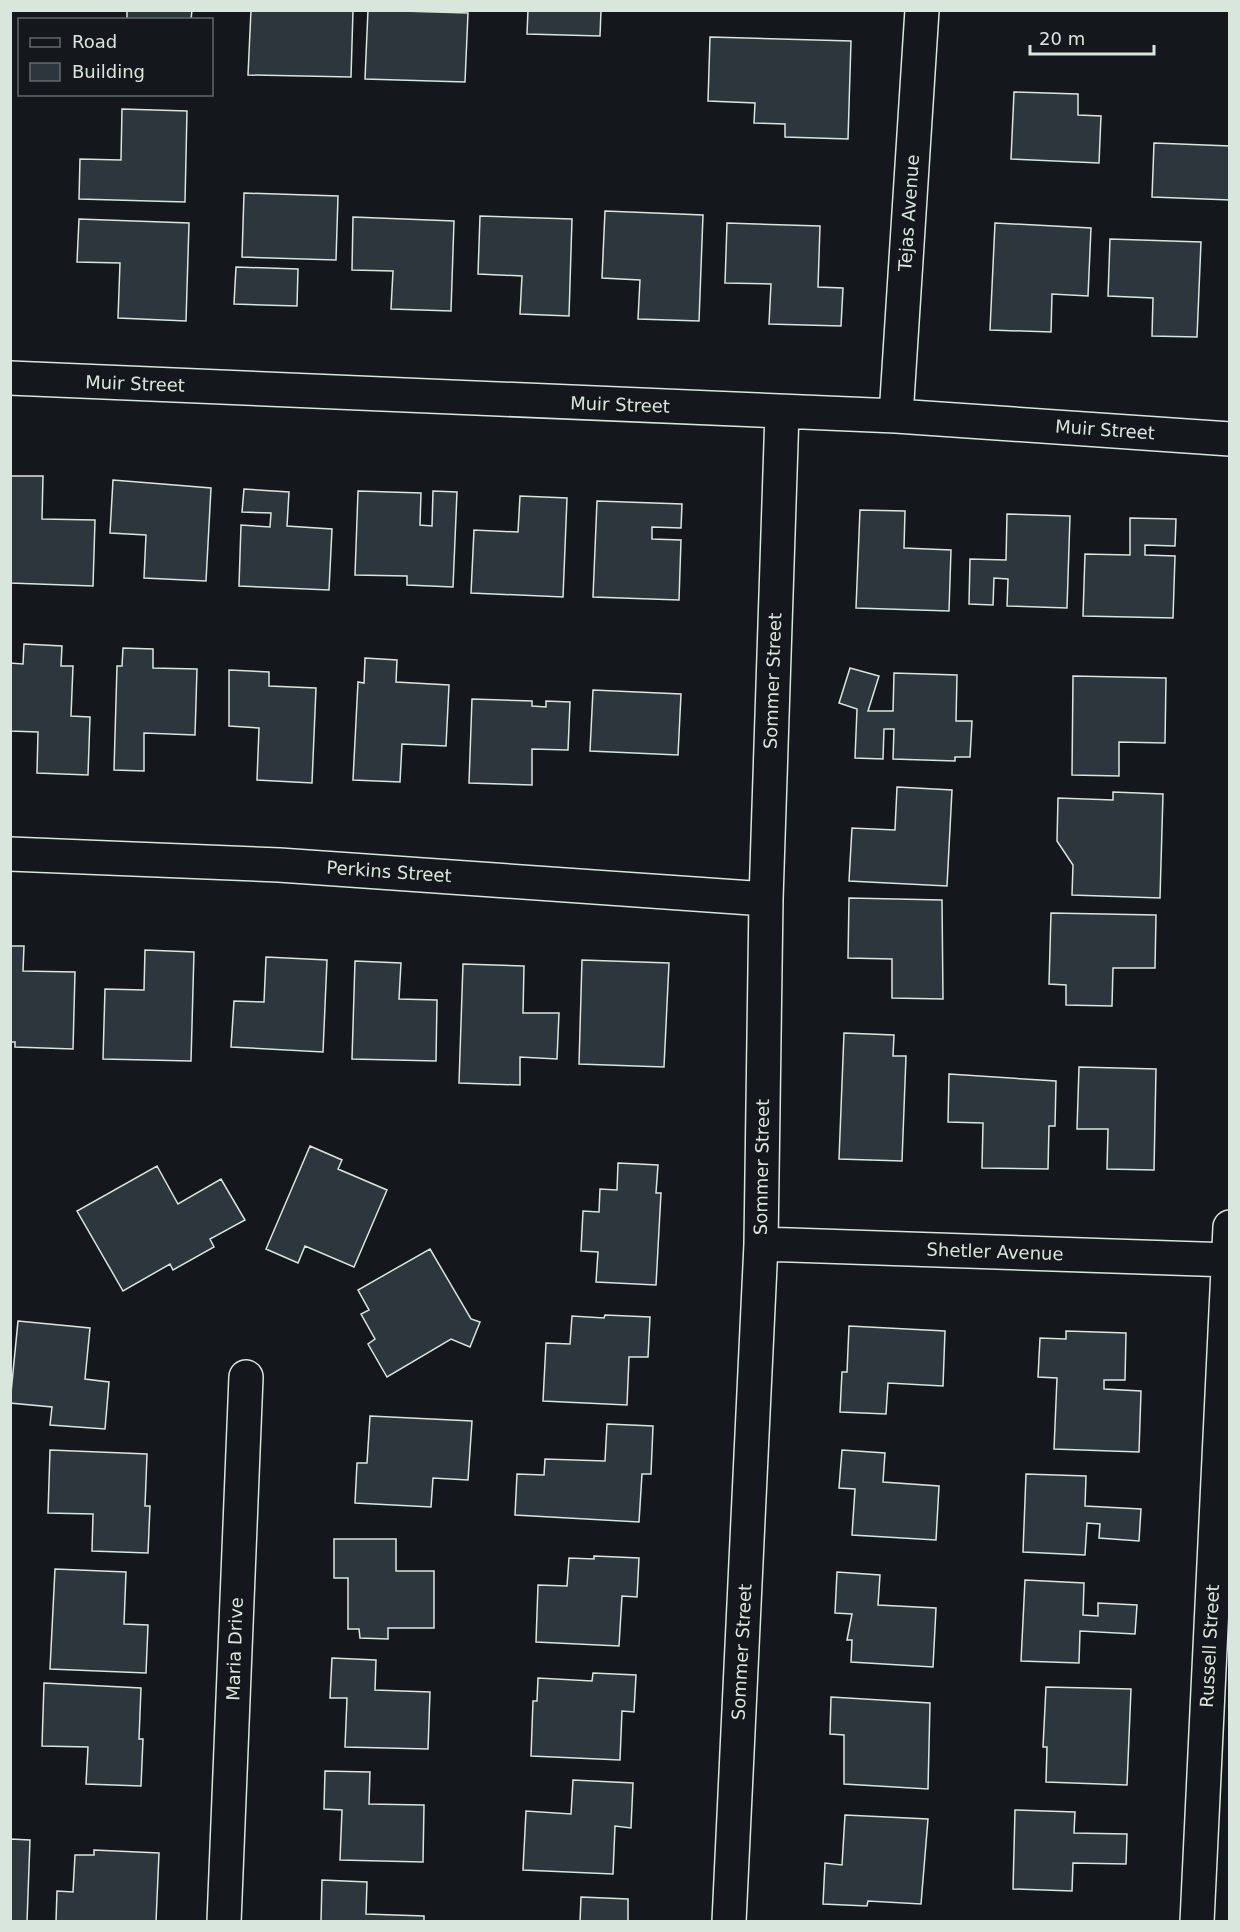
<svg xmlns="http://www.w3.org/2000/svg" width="1240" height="1932" font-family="'DejaVu Sans',sans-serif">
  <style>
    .building { fill: #2c363c; stroke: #d8e6dc; stroke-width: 1.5 }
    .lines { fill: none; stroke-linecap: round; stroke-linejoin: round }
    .street-casing { stroke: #d8e6dc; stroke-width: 36 }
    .street { stroke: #14181c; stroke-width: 33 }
    .labels { text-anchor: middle; stroke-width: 4.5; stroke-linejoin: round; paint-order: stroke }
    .street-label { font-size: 18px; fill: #d8e6dc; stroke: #14181c }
  </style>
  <rect width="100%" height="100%" fill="#14181c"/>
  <!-- building -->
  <path class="building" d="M127,10h65l-1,10h-64z
    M251,10h102l-2,67 -103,-2z
    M368,10l100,3 -3,69 -100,-3z
    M528,10h73l-1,26 -73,-2z
    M710,37l141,4 -3,98 -63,-2v-13l-31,-1 1,-20 -47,-2z
    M1014,92l64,2v21l23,1 -2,47 -88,-4z
    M122,109l65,2 -2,91 -106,-3 1,-40 41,1z
    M1154,143l76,3v54l-78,-3z
    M244,193l94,3 -2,64 -94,-3z
    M605,211l98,4 -4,106 -61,-2 2,-39 -38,-2z
    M480,216l92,3 -3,97 -49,-2 2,-38 -44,-2z
    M353,217l101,4 -3,90 -60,-2 2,-38 -41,-1z
    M79,219l110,4 -3,98 -68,-3 2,-55 -43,-1z
    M727,223l93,3 -2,61 25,1 -2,38 -72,-2 2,-40 -46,-1z
    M995,223l96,5 -3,68 -36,-2 -1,38 -61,-2z
    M1110,239l91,3 -4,95 -45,-1 1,-38 -45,-2z
    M236,267l62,2 -1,37 -63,-2z
    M10,476h33l-1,43 53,1 -2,66 -83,-3z
    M113,480l98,8 -5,93 -62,-3 2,-43 -36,-2z
    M244,489l45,3 -2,34 45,3 -3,61 -90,-4 2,-61 29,2 1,-14 -29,-1z
    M358,491l63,2 -1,32 12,1 1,-35 24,1 -4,95 -46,-2v-9l-52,-1z
    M520,496l47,2 -4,99 -92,-4 3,-63 44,2z
    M597,501l85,3 -1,24 -29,-1v12l29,1 -2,60 -86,-3z
    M860,510l45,1 -1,37 47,2 -2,61 -93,-3z
    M1007,514l63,2 -3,92 -60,-2 1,-27 -14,-1 -1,27 -24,-1 1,-45 36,1z
    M1130,518l46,1 -1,27 -30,-1v10l30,1 -2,62 -90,-2 2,-62 45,1z
    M24,644l38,2 -1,20h12l-2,50 19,1 -2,58 -51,-2 1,-41 -28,-1v-68l13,1z
    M123,648l30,1v19l44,1 -2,66 -51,-2v38l-30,-1 3,-104h5z
    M365,658l32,2 -1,22 53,3 -3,61 -44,-2 -2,38 -47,-2 5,-98 6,1z
    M850,668l29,8 -11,35h25l1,-38 63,2 -1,46h16l-2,36h-15v4l-62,-2 1,-30h-10l-1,30 -28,-1 2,-49 -18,-6z
    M229,670l40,2v14l47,2 -4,95 -55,-3 2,-52 -30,-2z
    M1073,676l93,2 -1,65 -46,-1v34l-47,-1z
    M593,690l88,4 -3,61 -88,-4z
    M472,699l60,2v5l14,1v-6l24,1 -2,48 -36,-1v36l-63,-2z
    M897,787l55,3 -5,96 -98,-5 3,-53 43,2z
    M1113,792l50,2 -3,104 -88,-3 1,-30 -16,-24 1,-43 55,2z
    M849,898l93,2 1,99 -51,-1v-39l-44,-1z
    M1051,913l105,2 -1,53h-42l-1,38 -46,-1v-20l-17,-1z
    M10,946h14l-1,25 52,1 -2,77 -58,-2v-5h-5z
    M145,950l49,2 -3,109 -88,-2 2,-70 39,1z
    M266,957l61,3 -4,92 -92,-5 3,-46 30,1z
    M582,960l87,3 -5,104 -85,-3z
    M355,961l46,2 -2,36 38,1 -1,61 -84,-2z
    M463,964l61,2 -1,47h36l-2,46 -37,-2v28l-61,-2z
    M844,1033l50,2 -1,21h13l-4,105 -63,-2z
    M1079,1067l77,2 -2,101 -47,-1 1,-40h-31z
    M949,1074l107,7 -1,45h-6l-1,43 -66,-1 1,-45 -35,-1z
    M310,1146l32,14 -4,9 49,21 -33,77 -49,-21 -7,17 -32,-14z
    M618,1163l40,2 -2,28h5l-5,92 -60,-3 2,-30 -17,-1 2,-40 16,1 1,-23 17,1z
    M157,1166l21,38 43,-25 24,41 -35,19 4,8 -41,23 -3,-6 -47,27 -46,-80z
    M430,1249l41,70 9,3 -10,25 -19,-8 -64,38 -19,-33 7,-5 -14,-25 8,-4 -11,-20z
    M605,1315l45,2 -2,40h-19l-2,48 -84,-4 3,-58 24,1 2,-28 32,2z
    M18,1321l72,7 -5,51 24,3 -4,47 -55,-4 2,-18 -42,-4z
    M849,1326l96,5 -2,55 -55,-3 -2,31 -46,-2 2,-40h5z
    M1066,1331l60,2 -1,47h-21v9l37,2 -2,61 -85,-3 3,-71 -19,-1 2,-39 26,1z
    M370,1416l102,5 -4,59 -35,-2 -2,29 -76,-4 2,-40h10z
    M607,1424l46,2 -2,48h-9l-3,48 -124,-7 2,-41 27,1 1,-16 60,2z
    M50,1450l97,4 -2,52h5l-2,47 -56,-2 1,-37 -45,-1z
    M842,1450l43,3 -2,29 56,4 -3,54 -84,-5 3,-46 -16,-1z
    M1026,1474l60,2 -1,30 56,3 -2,32 -40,-3 1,-14 -13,-1 -2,32 -62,-3z
    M334,1539h62v32h38v57h-46v11l-28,-1 -1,-9h-11v-51h-14z
    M594,1556l45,2 -2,39 -15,-1 -3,50 -83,-4 2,-57 29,1 2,-28 25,1z
    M55,1569l71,3 -2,52 24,1 -2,48 -96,-4z
    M837,1572l43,3 -2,30 58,3 -3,59 -82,-5 1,-22h-5l5,-26 -17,-1z
    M1025,1580l59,3 -1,32 15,1v-13l39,2 -2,29 -55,-3 -1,32 -58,-2z
    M332,1658l44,2 -1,30 55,2 -2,57 -83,-2 2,-49h-17z
    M593,1673l43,2 -2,37 -12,-1 -2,49 -89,-4 2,-55h4l1,-23 54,3z
    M44,1683l97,5 -2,51h4l-2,47 -55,-2 2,-37 -46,-1z
    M1046,1687l85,2 -4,96 -81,-3 1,-35h-4z
    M831,1697l99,6 -2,86 -84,-5v-49l-14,-1z
    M325,1771l45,1 -1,32 55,1 -1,57 -83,-2 2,-50 -18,-1z
    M573,1780l60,3 -2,45 -16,-2 -2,48 -90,-4 3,-59 45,3z
    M1015,1810l60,2 -1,21 53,1 -1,30 -53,-1 -1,28 -59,-2z
    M845,1815l83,4 -7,85 -53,-3 -1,5 -44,-2 2,-41 17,2z
    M10,1839l20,1 -3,82h-17z
    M94,1850l65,3 -3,69h-100l1,-31 16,1 2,-37h19z
    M322,1880l45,2 -1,32 58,2v6h-103z
    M581,1897l47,2v23h-48z"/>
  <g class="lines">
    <!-- street casing -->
    <g class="street-casing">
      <path id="street" d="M10,378l886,38 334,23
        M896,416l26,-406
        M10,854l269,11 487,34
        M761,1244l469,16
        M224,1922l22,-545
        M729,1922l32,-678 5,-345 16,-487
        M1197,1922l33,-695"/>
    </g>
    <!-- street -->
    <use href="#street" class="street"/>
  </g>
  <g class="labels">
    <!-- street labels -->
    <g class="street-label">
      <text transform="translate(909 213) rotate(-86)" y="6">Tejas Avenue</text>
      <text transform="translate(135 384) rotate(2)" y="6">Muir Street</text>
      <text transform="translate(620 405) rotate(2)" y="6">Muir Street</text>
      <text transform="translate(1105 430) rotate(4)" y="6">Muir Street</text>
      <text transform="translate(773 681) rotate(-88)" y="6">Sommer Street</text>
      <text transform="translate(389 872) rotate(4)" y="6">Perkins Street</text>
      <text transform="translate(762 1167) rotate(-89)" y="6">Sommer Street</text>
      <text transform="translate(995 1252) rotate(2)" y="6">Shetler Avenue</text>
      <text transform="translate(1210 1646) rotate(-87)" y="6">Russell Street</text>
      <text transform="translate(235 1649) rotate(-88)" y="6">Maria Drive</text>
      <text transform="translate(742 1652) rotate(-87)" y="6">Sommer Street</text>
    </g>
  </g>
  <!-- border -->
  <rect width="1240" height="1932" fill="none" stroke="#d8e6dc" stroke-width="24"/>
  <!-- legend -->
  <rect x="18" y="18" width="195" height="78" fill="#14181c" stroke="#626a69" stroke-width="1.5"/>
  <rect x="30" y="38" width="30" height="9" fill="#14181c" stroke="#626a69" stroke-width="1.5"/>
  <text x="72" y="48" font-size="18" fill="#d8e6dc">Road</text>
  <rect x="30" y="63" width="30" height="18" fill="#2c363c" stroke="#626a69" stroke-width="1.5"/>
  <text x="72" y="78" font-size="18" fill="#d8e6dc">Building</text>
  <!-- scale -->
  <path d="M1030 45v9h124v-9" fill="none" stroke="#d8e6dc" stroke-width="3"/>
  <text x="1039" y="45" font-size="18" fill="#d8e6dc" stroke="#14181c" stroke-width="4.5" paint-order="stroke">20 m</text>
</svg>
